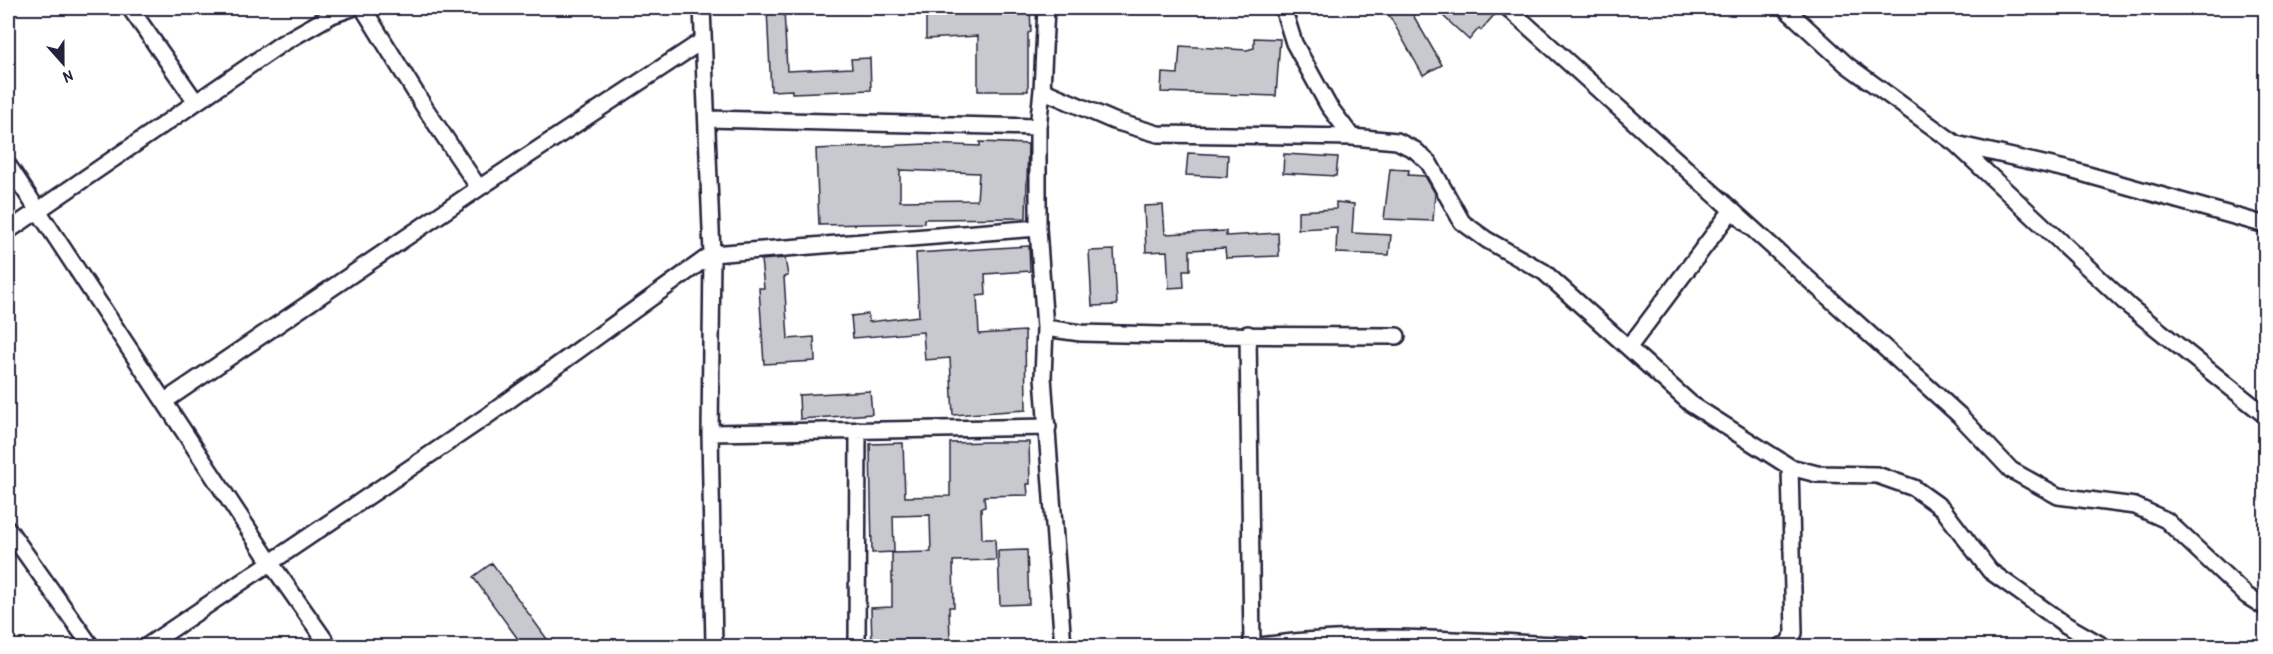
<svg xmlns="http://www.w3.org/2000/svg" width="2273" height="654" font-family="'Patrick Hand',sans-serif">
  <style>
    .building { fill: #c8c8cf; stroke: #22223b; stroke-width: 1.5; fill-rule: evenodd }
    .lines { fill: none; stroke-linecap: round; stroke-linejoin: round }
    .minor-casing { stroke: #22223b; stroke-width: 20 }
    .minor { stroke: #fff; stroke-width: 15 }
  </style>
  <rect width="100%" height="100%" fill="#fff"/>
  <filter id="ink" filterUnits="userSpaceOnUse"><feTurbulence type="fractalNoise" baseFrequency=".0167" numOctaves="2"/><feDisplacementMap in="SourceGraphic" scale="12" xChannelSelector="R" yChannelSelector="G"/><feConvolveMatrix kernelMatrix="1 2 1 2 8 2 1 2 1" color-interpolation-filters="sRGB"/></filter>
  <g filter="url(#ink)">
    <!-- building -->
    <path class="building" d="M926,8h104l1,24 -3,1v58h-50v-55l-52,3z
      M1403,8h6l33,57 -19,10 -34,-60z
      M1449,8h38l8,6 -14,16 -2,-2 -10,12 -27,-25z
      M767,9h17l3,62 65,-3 -1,-9 19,-1 1,32 -79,3v-3l-21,1z
      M1254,38l26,1 -4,57 -115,-4 1,-19 16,1 2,-28 67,4 7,-2z
      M980,142l48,2 -2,74 -102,1v4l-105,2 -3,-76 111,-5 53,2zM900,170l79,3 -2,27 -77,1z
      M1188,153l40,2 -1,22 -41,-2z
      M1284,154l54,3 -2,19 -53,-3z
      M1390,169l19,1 -1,5 17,1 10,17 -2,28 -49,-2z
      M1336,202l18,2 -2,29 39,2 -2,20 -53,-2 1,-26 -39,2v-18l38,-2z
      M1163,205l2,29 61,-3v5l52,-3 1,23 -53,2 -1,-10 -35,2v20h-7l1,17 -15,1 -2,-37 -21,1 -2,-46z
      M1029,246l1,25 -45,3 1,21 -9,1 2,38 46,-3 1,79 -73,5 -3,-57 -25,2 -2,-28 -70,6 -2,-22 17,-2 1,8 50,-6 -3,-63z
      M1114,250l3,55 -25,1 -3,-55z
      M785,258l3,18 -4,1 4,62 26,-2 1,24 -51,3 -5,-76h5l-3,-28z
      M870,391l2,23 -72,5 -1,-24z
      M987,442h42l1,42h-3l1,11 -44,1 1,11 -4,1 1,31h13l1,21 -43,1 1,46h-5l1,36 -78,3 -1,-38 21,-1v-54l39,-1 -1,-37 -37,1 1,36 -22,1 -2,-109 33,-1 2,54 45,-1v-53z
      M1027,550l2,54 -29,1 -2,-54z
      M492,563l60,83h-29l-50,-69z"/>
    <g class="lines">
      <!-- minor casing -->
      <g class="minor-casing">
        <path id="minor" d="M130,8l66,94
          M363,8l62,100 54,80
          M702,8l10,246 -2,179 4,213
          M1046,8l-4,82 -4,37v101l7,100 -2,49 20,269
          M1283,8l11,35 34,62 24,32
          M1508,8l451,407 52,55 47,26 77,10 31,14 81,76 19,12
          M1785,8l62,57 109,79 174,163 136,109
          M1042,90l72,31 44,13 194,3 45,4 18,9 14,13 33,59 25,18 57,32 147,132 99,63 27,7 60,1 37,13 28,20 48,63 76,54 37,21
          M708,119l330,8
          M1956,144l118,27 192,54
          M8,165l262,397 59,84
          M8,231l273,-187 51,-29 20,-7
          M1045,328l36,5 81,2 235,1
          M1248,334l4,312
          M1629,347l103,-137
          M165,401l314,-213 223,-147
          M710,433l338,-6
          M8,529l83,117
          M147,646l340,-230 225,-162 326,-26
          M857,646l1,-216
          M1261,646c105,-16 213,-4 318,0
          M1781,646l6,-1 7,-12 -4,-166"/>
      </g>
      <!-- minor -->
      <use href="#minor" class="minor"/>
    </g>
  </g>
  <!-- margin -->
  <rect width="2273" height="654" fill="none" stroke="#fff" stroke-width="30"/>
  <rect x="15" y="15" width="2243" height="624" fill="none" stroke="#22223b" stroke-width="2" filter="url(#ink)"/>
  <!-- north arrow -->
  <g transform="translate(63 63) rotate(159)" stroke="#ffffff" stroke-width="4.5" paint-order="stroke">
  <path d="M0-4.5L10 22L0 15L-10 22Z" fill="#22223b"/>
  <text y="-9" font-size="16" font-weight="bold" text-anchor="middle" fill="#22223b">N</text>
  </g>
</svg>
